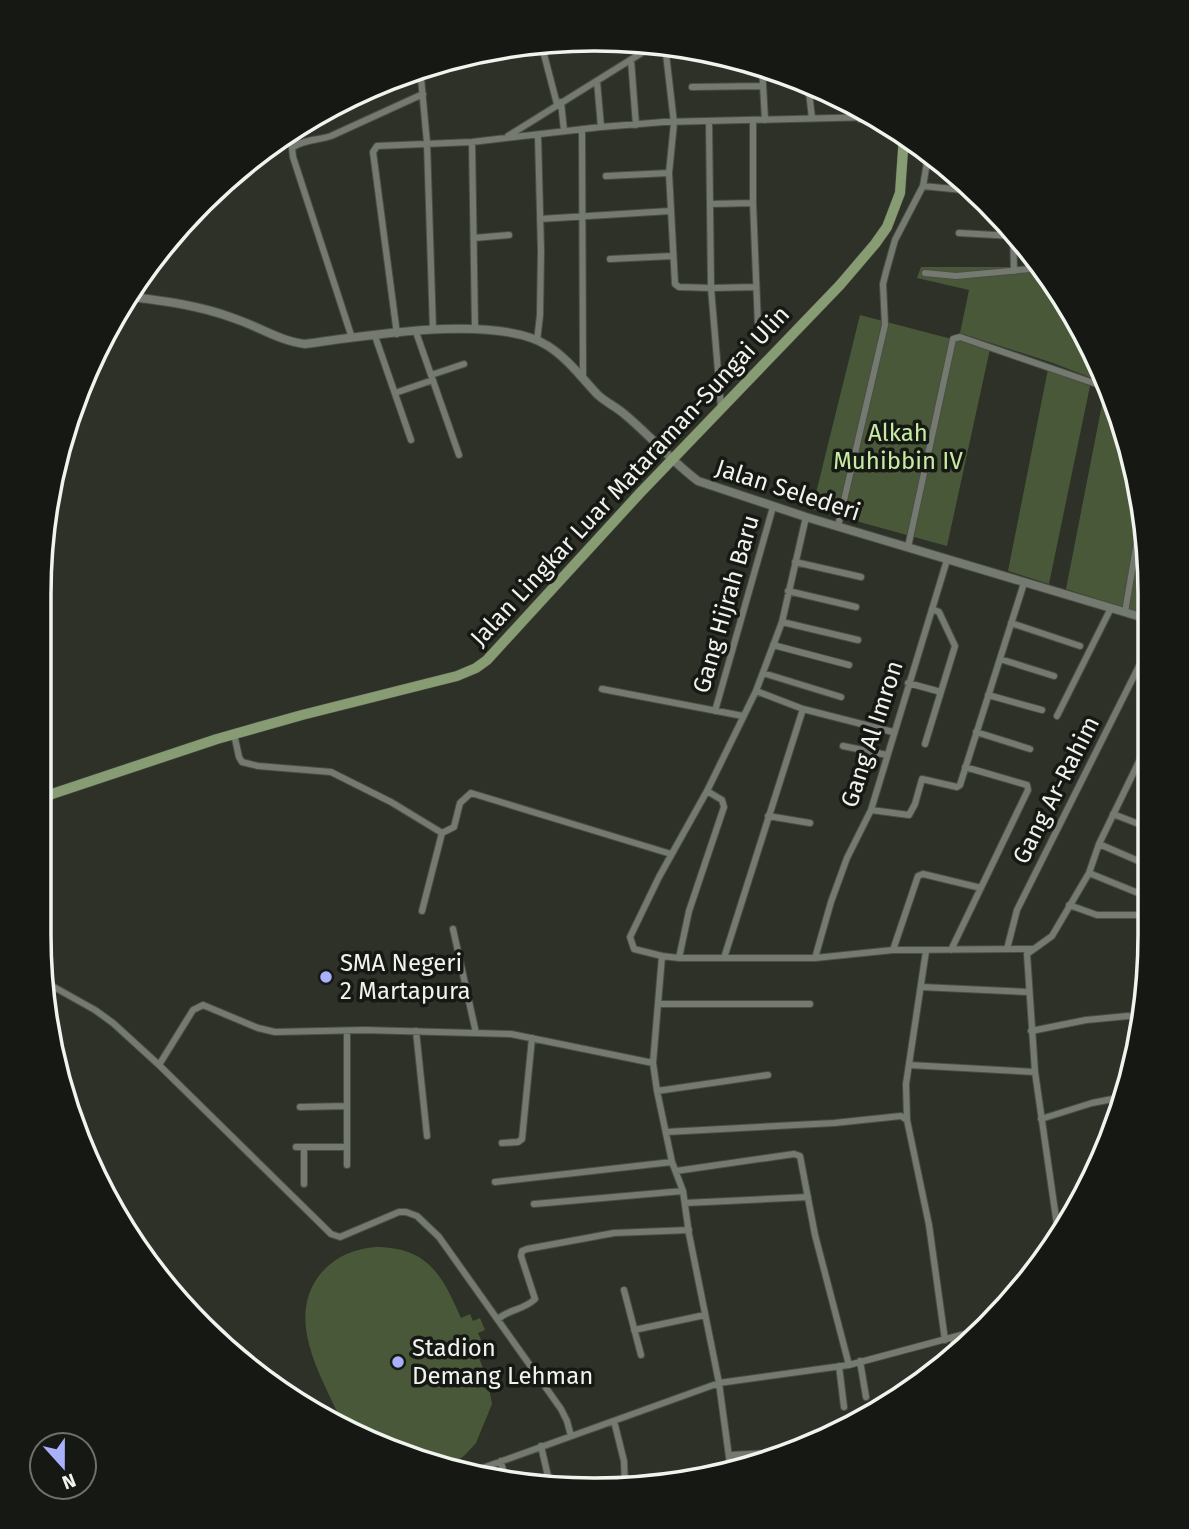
<svg xmlns="http://www.w3.org/2000/svg" width="1189" height="1529" font-family="'Fira Sans',sans-serif">
  <style>
    .green { fill: #495838 }
    .lines { fill: none; stroke-linecap: round; stroke-linejoin: round }
    .minor-casing { stroke: #4a4e46; stroke-width: 8 }
    .tertiary-casing { stroke: #4a4e46; stroke-width: 10 }
    .primary-casing { stroke: #4a4e46; stroke-width: 11 }
    .minor { stroke: #757a70; stroke-width: 6 }
    .tertiary { stroke: #757a70; stroke-width: 8 }
    .primary { stroke: #889c73; stroke-width: 10 }
    .poi-dot { fill: #a9b0fc; stroke: #161814; stroke-width: 2.5 }
    .labels { text-anchor: middle; stroke-width: 7; stroke-linejoin: round; paint-order: stroke }
    .park-label { font-size: 24px; fill: #c8eba3; stroke: #161814 }
    .street-label { font-size: 24px; fill: #f1f4ee; stroke: #161814 }
    .poi-label { font-size: 24px; fill: #f1f4ee; stroke: #161814; text-anchor: start }
    .rim { fill: none; stroke: #f1f4ee; stroke-width: 3.5 }
  </style>
  <rect width="100%" height="100%" fill="#2d3128"/>
  <!-- green -->
  <path class="green" d="M921,267h85l37,4 33,45 31,68 -54,-21 -93,-30 9,-43 -52,-12z
    M860,315l130,34 -43,197 -135,-37z
    M1048,369l42,17 -41,198 -41,-13z
    M1105,389l5,2 11,25 28,142 -1,57 -82,-26z
    M375,1247c53,0 67,28 86,71l9,-4 3,7 7,-3 5,12 -7,3 3,7 -8,4 14,33 5,27 -16,39 -12,13 -19,13 -101,-42c-20,-47 -62,-108 -22,-155 14,-16 33,-23 53,-25z"/>
  <g class="lines">
    <!-- minor casing -->
    <g class="minor-casing">
      <path id="minor" d="M541,43l16,61
        M665,45l9,78 -5,50 6,111 4,3 32,1 45,-1
        M631,60l5,65
        M420,67l7,76 6,187
        M762,67l3,53
        M597,81l4,46
        M808,84l4,34
        M692,87l71,-1
        M561,102l3,29
        M858,107l2,12
        M753,121v82l5,123
        M709,122l2,166 10,119
        M582,129l1,249
        M508,136l148,-92
        M472,142l3,186
        M606,176l63,-3
        M923,186l50,5
        M710,204l43,-1
        M540,219l130,-8
        M1013,229l1,42
        M959,233l54,3
        M474,238l35,-3
        M610,259l62,-3
        M925,273l31,3 85,-8
        M416,332l43,123
        M397,334l-24,-182 4,-6 95,-4 129,-15 63,-5 210,-5
        M375,336l36,104
        M352,338l-59,-181 -1,-9c9,-8 28,-8 39,-12l92,-42
        M537,341l3,-26 1,-64 -3,-115
        M431,375l33,-11
        M395,393l38,-13
        M806,517l-24,105 -26,69 -49,100 -48,86 -29,60 4,12 28,7 17,2h136l78,-8 138,-1
        M838,526l47,-201 -2,-41 3,-12 9,-32 28,-54 6,-35
        M908,547l45,-208 7,-2 148,51
        M795,562l66,15
        M788,591l68,16
        M1125,612l16,-94
        M782,622l76,18
        M1011,623l69,23
        M773,645l76,20
        M1000,659l54,17
        M763,673l78,24
        M908,683l33,9
        M602,689l141,27
        M756,691l47,18 90,23
        M988,695l54,15
        M715,711l58,-204
        M1057,716l54,-108
        M976,732l54,17
        M234,734l5,23 3,5 16,4 73,6 60,30 51,31
        M925,744l30,-98 -16,-34 -7,-3
        M843,746l44,9
        M871,810l38,5 6,-11 7,-25 35,8 3,-2 64,-202
        M1113,814l31,12
        M768,816l42,7
        M1099,844l44,19
        M1089,873l54,22
        M1069,905l28,10h45
        M422,911l20,-78 12,-6 6,-24 11,-10 200,61
        M453,929l23,104
        M1007,949l10,-39 130,-260
        M893,950l25,-74 5,-2 58,14
        M951,950l77,-160 -1,-5 -62,-18
        M662,956l-9,107 4,28 15,71 11,29 6,43 30,149 12,89
        M679,958l10,-47 35,-104 -2,-7 -15,-9
        M724,958l79,-249
        M815,958l16,-56 16,-44 24,-48 76,-250
        M45,982l50,28 18,13 46,42 172,169 9,3 59,-25h7l11,4 22,21 122,172 6,12 4,15
        M921,987l108,5
        M658,1004h152
        M347,1031v134
        M416,1031l11,105
        M1031,1031l55,-11 42,-4
        M159,1065l34,-55 10,-5 55,23 17,4 89,-2 147,4 142,29
        M909,1065l126,7
        M657,1091l111,-16
        M300,1107l47,-1
        M1041,1119l51,-16 31,-6
        M907,1120l22,105 16,115
        M666,1132l168,-9 67,-7 6,4 -1,-36 20,-133
        M502,1143l16,-1 4,-3 10,-101
        M296,1147h51
        M304,1147v37
        M676,1171l118,-17 6,2 15,79 34,130
        M495,1182l177,-20
        M685,1203l123,-6
        M534,1204l149,-13
        M1059,1239l-24,-167 -8,-118 25,-18 37,-63 10,-29 47,-97
        M624,1290l17,65
        M498,1319c11,-10 26,-9 37,-20l-14,-43 1,-5 5,-2 87,-16 75,-3
        M634,1330l71,-15
        M953,1355l1,-17
        M860,1361l6,36
        M839,1366l5,41
        M614,1421l10,40 1,26
        M541,1446l9,39
        M730,1455l57,-3
        M501,1461l4,18
        M466,1474l253,-91 130,-18 138,-37"/>
    </g>
    <!-- tertiary casing -->
    <g class="tertiary-casing">
      <path id="tertiary" d="M131,297c35,4 70,9 102,21 25,8 46,23 72,26 60,-8 192,-31 243,2 19,12 34,32 49,48 8,8 18,12 26,19 26,21 48,48 75,68l108,36 342,102"/>
    </g>
    <!-- primary casing -->
    <g class="primary-casing">
      <path id="primary" d="M39,801l13,-7 165,-55 85,-24 155,-39 19,-8 11,-8 153,-167 200,-208 35,-41 12,-17 13,-34 4,-57"/>
    </g>
    <!-- minor -->
    <use href="#minor" class="minor"/>
    <!-- tertiary -->
    <use href="#tertiary" class="tertiary"/>
    <!-- primary -->
    <use href="#primary" class="primary"/>
  </g>
  <!-- markers -->
  <g class="poi-dot">
    <circle cx="326" cy="977" r="7"/>
    <circle cx="398" cy="1362" r="7"/>
  </g>
  <g class="labels">
    <!-- park labels -->
    <g class="park-label">
      <text x="898" y="441">Alkah<tspan x="898" dy="28">Muhibbin IV</tspan></text>
    </g>
    <!-- street labels -->
    <g class="street-label">
      <text transform="translate(630 476) rotate(-47)" y="8">Jalan Lingkar Luar Mataraman-Sungai Ulin</text>
      <text transform="translate(788 490) rotate(18)" y="8">Jalan Selederi</text>
      <text transform="translate(726 604) rotate(-74)" y="8">Gang Hijrah Baru</text>
      <text transform="translate(872 734) rotate(-72)" y="8">Gang Al Imron</text>
      <text transform="translate(1056 790) rotate(-63)" y="8">Gang Ar-Rahim</text>
    </g>
    <!-- poi labels -->
    <g class="poi-label">
      <text x="340" y="971">SMA Negeri<tspan x="340" dy="28">2 Martapura</tspan></text>
      <text x="412" y="1356">Stadion<tspan x="412" dy="28">Demang Lehman</tspan></text>
    </g>
  </g>
  <!-- crop -->
  <path d="M0 0H1189V1529H0ZM594 51H595A543 543 0 0 1 1138 594V935A543 543 0 0 1 595 1478H594A543 543 0 0 1 51 935V594A543 543 0 0 1 594 51Z" fill="#161814" fill-rule="evenodd"/>
  <path class="rim" d="M594 51H595A543 543 0 0 1 1138 594V935A543 543 0 0 1 595 1478H594A543 543 0 0 1 51 935V594A543 543 0 0 1 594 51Z"/>
  <!-- north arrow -->
  <g transform="translate(63 1466) rotate(159)"><circle r="33" fill="#161814" stroke="#6e706b" stroke-width="2"/>
  <path d="M0-5L12 26L0 18L-12 26Z" fill="#a9b0fc"/>
  <text y="-10" font-size="19" font-weight="bold" text-anchor="middle" fill="#f1f4ee">N</text>
  </g>
</svg>
